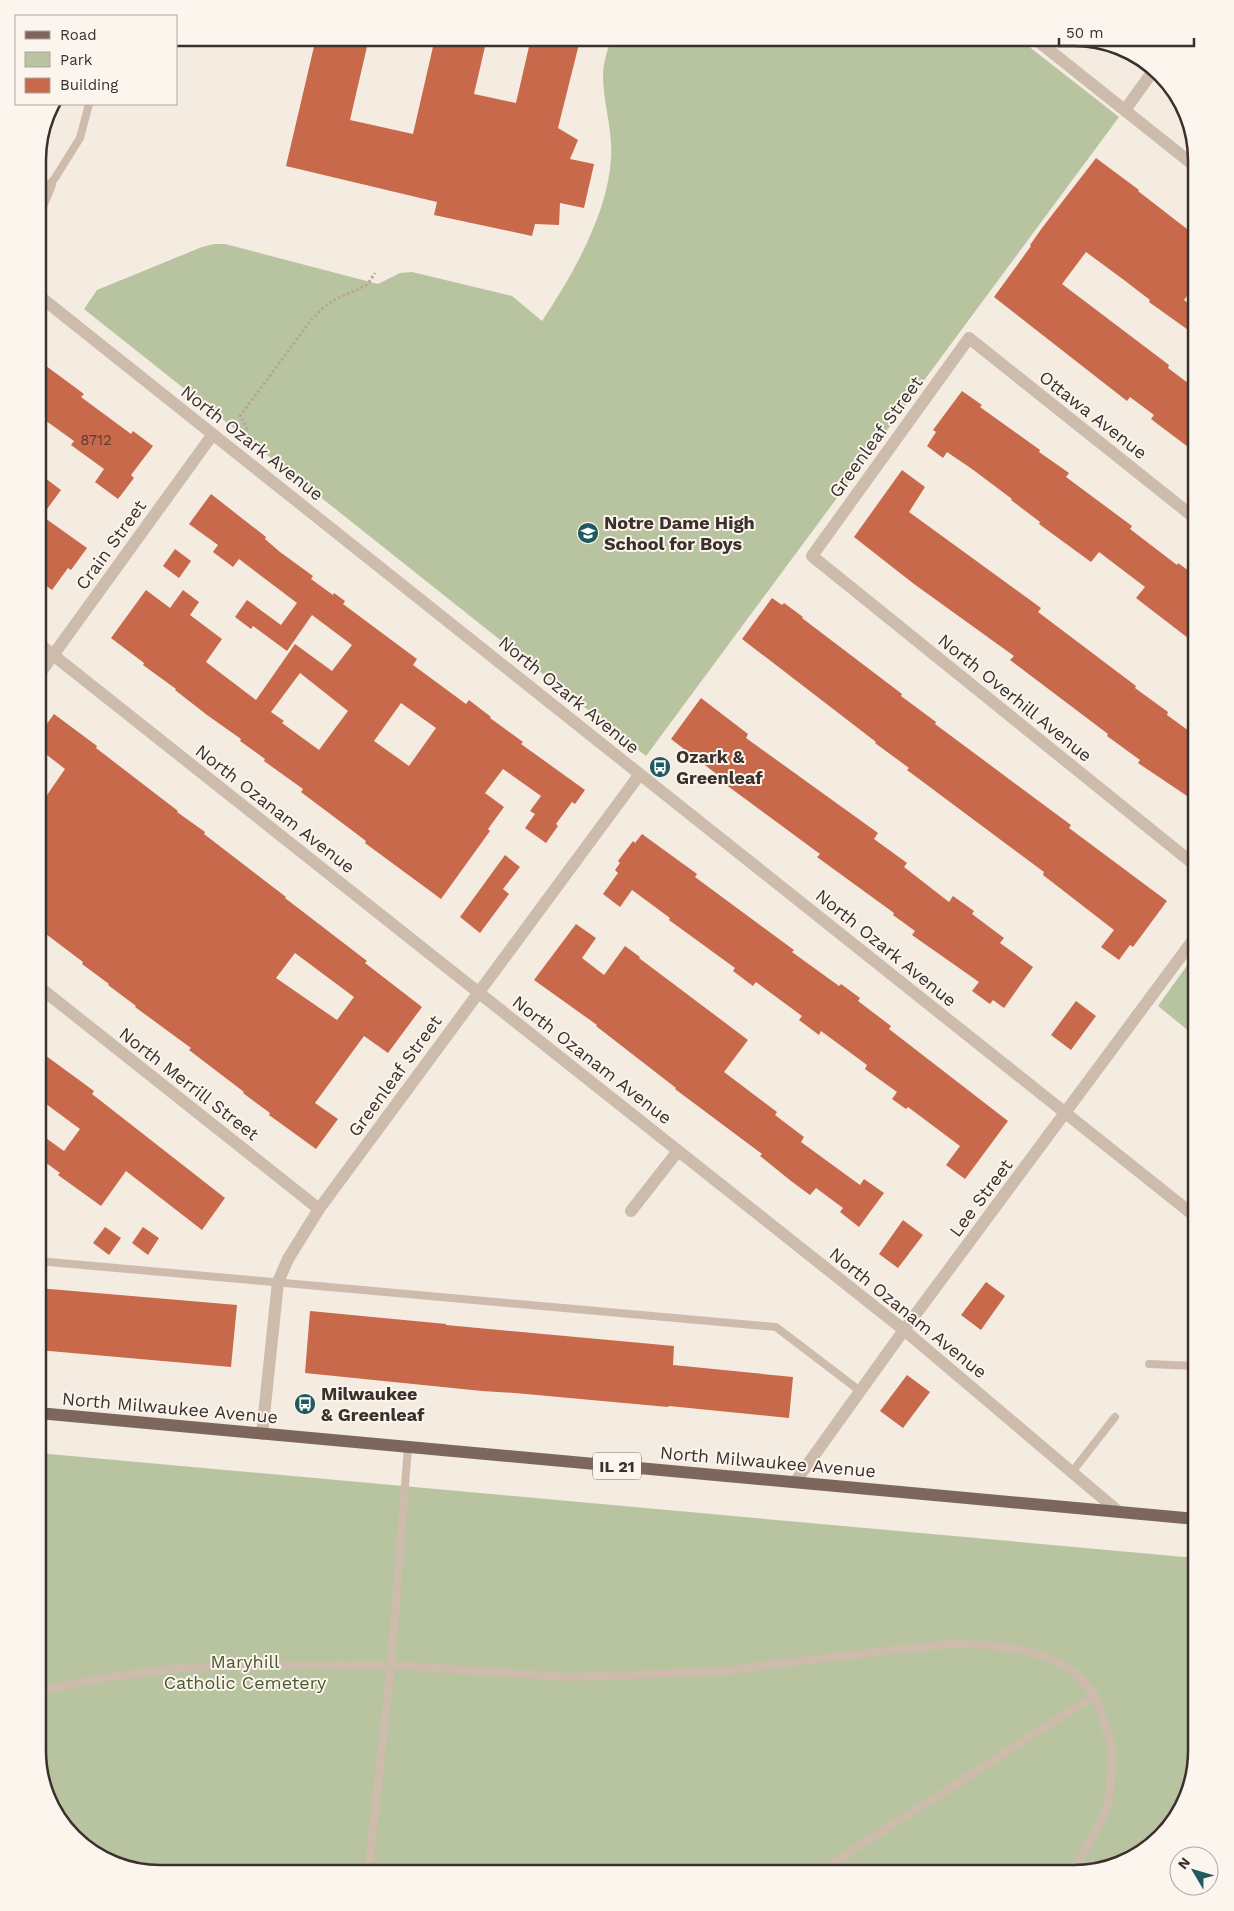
<svg xmlns="http://www.w3.org/2000/svg" width="1234" height="1911" font-family="'Work Sans',sans-serif">
  <style>
    .green { fill: #b8c4a0 }
    .building { fill: #c8694b; fill-rule: evenodd }
    .lines { fill: none; stroke-linecap: round; stroke-linejoin: round }
    .path { stroke: #b9a596; stroke-width: 3; stroke-dasharray: 2.5 2.5; stroke-linecap: butt }
    .lane { stroke: #cdbbac; stroke-width: 8 }
    .street { stroke: #cdbbac; stroke-width: 12 }
    .primary { stroke: #7d675c; stroke-width: 12 }
    .labels { text-anchor: middle; stroke-width: 4; stroke-linejoin: round; paint-order: stroke }
    .number-label { font-size: 15px; fill: #5e3e33 }
    .shield { fill: #fbf5ee; stroke: #756b66; stroke-width: 1 }
    .shield-label { font-size: 16px; font-weight: bold; fill: #3b302b }
    .street-label { font-size: 18px; fill: #3b302b; stroke: #fbf5ee }
    .poi-label { font-size: 18px; font-weight: bold; fill: #3b302b; stroke: #fbf5ee; text-anchor: start }
    .park-label { font-size: 18px; fill: #4a5a2e; stroke: #fbf5ee }
    .rim { fill: none; stroke: #3b302b; stroke-width: 2.5 }
  </style>
  <rect width="100%" height="100%" fill="#f4ebe1"/>
  <!-- green -->
  <path class="green" d="M611,38h407l101,79 -473,639 -562,-447 13,-19 105,-43 12,-3h11l153,40 22,-11 12,-1 100,24 30,25c30,-45 66,-107 69,-163 2,-28 -8,-55 -8,-83 0,-12 5,-26 8,-37z
    M1196,953v84l-38,-31z
    M38,1453l1158,105v193l-16,61 -52,49 -54,12h-921l-61,-20 -42,-48 -12,-54z"/>
  <!-- building -->
  <path class="building" d="M316,38h53l-19,82 63,14 22,-96h52l-13,56 42,9 15,-65h27l21,6 -21,84 20,12 -8,19 24,5 -10,44 -24,-5 -1,22 -24,-1 -3,12 -98,-21 3,-13 -151,-36z
    M1096,158l43,32 -1,1 58,45v48l-12,16 12,9v15l-5,8 -42,-30 1,-2 -26,-20 -38,-28 -24,32 107,81 -1,3 28,21v64l-45,-34 3,-4 -24,-18 -3,4 -133,-104 37,-51 -1,-1 12,-17z
    M38,360l46,34 -3,3 50,37 2,-3 20,15 -22,29 3,3 -16,21 -23,-17 9,-13 -33,-24 3,-4 -32,-23 2,-2 -6,-4z
    M962,391l20,14 -2,2 60,43 -1,2 30,21 -3,4 66,49 -2,3 47,36 1,-2 18,13v50l-8,12 -52,-40 9,-11 -46,-35 -8,10 -52,-38 1,-2 -29,-22 1,-1 -40,-30 -25,-17 -4,6 -16,-12 9,-14 -3,-2z
    M902,470l23,17 -16,25 132,96 -3,4 98,74 -1,2 33,24 -1,3 29,21v7l-8,11 8,6v30l-6,8 -52,-35 2,-3 -33,-24 1,-2 -98,-74 4,-4 -100,-72 -60,-47z
    M45,478l16,12 -19,26 45,32 -16,22 -3,-2 -16,22 -14,-10v-92z
    M211,494l55,43 -1,2 15,13 33,24 -2,3 22,16 1,-2 11,8 -2,3 74,55 -4,6 53,39 3,-4 22,17 -1,1 33,24 -2,2 64,46 -10,14 -3,-2 -16,22 2,2 -12,17 -21,-15 10,-14 -5,-3 11,-15 -38,-27 -18,24 19,14 -16,22 2,2 -49,68 -76,-56 1,-2 -65,-49 2,-3 -39,-28 1,-2 -25,-18 1,-2 -34,-24 -32,-25 1,-1 -33,-24 1,-2 -33,-25 35,-48 24,18 13,-18 16,12 -9,13 32,24 -16,23 50,38 39,-56 37,27 20,-26 -40,-30 -25,36 -34,-25 -2,3 -16,-12 12,-17 34,25 16,-22 -58,-44 -6,8 -20,-15 5,-7 -29,-21zM300,673l48,38 -29,39 -37,-27 2,-2 -13,-9zM401,703l35,25 -27,38 -35,-25z
    M175,549l16,12 -12,17 -16,-12z
    M772,598l10,7 2,-2 19,14 -1,1 100,76 -1,2 35,26 -1,2 136,101 -2,3 98,73 -34,46 -3,-2 -11,15 -18,-13 13,-17 -71,-55 1,-3 -137,-102 2,-2 -34,-25 1,-1 -134,-103z
    M701,698l47,36 -2,4 132,95 -4,6 33,24 -3,4 45,35 4,-6 21,15 -2,3 32,24 -4,5 33,24 -29,41 -11,-8 -3,4 -18,-13 7,-9 -67,-47 3,-4 -22,-16 1,-2 -77,-56 3,-3 -99,-73 2,-2 -52,-40z
    M54,714l43,32 -1,2 82,63 -1,1 28,20 -1,2 82,63 -1,1 82,63 -2,2 57,44 -34,46 -24,-17 -49,67 23,16 -22,30 -47,-34 1,-2 -27,-20 1,-1 -55,-42 2,-2 -56,-41 1,-1 -28,-21 1,-1 -27,-20 1,-2 -45,-34v-120l27,-39 -27,-21v-12zM295,953l59,44 -17,23 -61,-42z
    M642,834l55,40 -2,3 99,73 -2,2 47,34 2,-2 19,14 -2,3 33,25 -2,3 119,92 -43,58 -19,-14 14,-19 -52,-39 -2,2 -14,-10 5,-7 -32,-23 2,-4 -46,-34 -2,4 -20,-15 3,-4 -46,-34 -3,4 -20,-15 2,-3 -66,-48 1,-2 -38,-28 -12,17 -17,-13 15,-21 -3,-3 5,-7 -2,-2 15,-20 2,2z
    M505,855l15,12 -17,22 6,5 -29,39 -20,-16z
    M576,924l20,14 -14,20 22,17 21,-29 15,11 -1,1 109,82 -24,32 53,40 -2,3 29,22 -3,5 59,43 4,-6 20,14 -25,34 -19,-15 3,-4 -27,-20 -6,7 -19,-14 -31,-25 2,-2 -87,-65 1,-1 -80,-62 1,-1 -63,-45z
    M1076,1001l20,15 -25,34 -20,-15z
    M38,1050l56,41 -2,3 133,104 -23,32 -76,-59 -25,35 -43,-31 2,-2 -22,-16v-14l5,-7 21,15 16,-22 -42,-31z
    M903,1220l20,15 -25,33 -19,-14z
    M105,1227l16,11 -12,17 -16,-12z
    M143,1227l16,11 -11,17 -16,-12z
    M986,1282l19,14 -24,34 -20,-15z
    M38,1288l199,17 -6,62 -193,-17z
    M310,1311l136,13v1l228,21 -1,19 120,12 -4,41 -120,-12 -1,1 -153,-14 -33,-2 -177,-18z
    M907,1375l23,17 -27,36 -23,-17z"/>
  <g class="lines">
    <!-- path -->
    <path class="path" d="M241,438l6,-10 -7,-12 72,-97 10,-10 10,-8 35,-16 8,-12"/>
    <!-- lane -->
    <path class="lane" d="M38,198l17,-20 25,-40 9,-34
      M38,219l14,-34
      M38,1261l738,66 84,64
      M1149,1364l47,2
      M1072,1472l43,-55
      M38,1691l65,-13 87,-11 201,-2 177,12 145,-5 160,-20 80,-8 37,1 42,7 25,9 19,13 19,21 17,53 -1,28 -3,29 -14,30 -23,38
      M368,1873l23,-208 17,-218
      M817,1873l278,-178"/>
    <!-- street -->
    <path class="street" d="M1034,38l162,129
      M1125,110l28,-39
      M38,295l1158,922
      M38,643l866,687 215,182
      M38,676l175,-242
      M1196,866l-384,-310 157,-218 227,181
      M38,986l281,223
      M631,1211l47,-60
      M262,1434l16,-152 10,-23 31,-50 321,-435
      M795,1482l109,-152 292,-394"/>
    <!-- primary -->
    <path class="primary" d="M38,1413l1158,106"/>
  </g>
  <!-- icons -->
  <defs>
    <g id="school-disc" transform="scale(1.125)"><circle r="9.5" fill="#1f5a5e" stroke="#fbf5ee"/><path d="M0-5L7-2L0 1L-7-2ZM-4 1L0 2.5L4 1V4Q0 6-4 4Z" fill="#fff"/></g>
    <g id="bus-disc" transform="scale(1.125)"><circle r="9.5" fill="#1f5a5e" stroke="#fbf5ee"/><path d="M-5-6H5V4H4V6H2V4H-2V6H-4V4H-5ZM-3.5-4V0h7V-4ZM-3.5 1.2v1.5H-2V1.2ZM2 1.2v1.5H3.5V1.2Z" fill="#fff"/></g>
  </defs>
  <g fill-rule="evenodd">
    <use href="#school-disc" x="588" y="533"/>
    <use href="#bus-disc" x="660" y="767"/>
    <use href="#bus-disc" x="305" y="1404"/>
  </g>
  <g class="labels">
    <!-- number labels -->
    <g class="number-label">
      <text x="96" y="445">8712</text>
    </g>
    <!-- shield labels -->
    <rect class="shield" x="593" y="1452.5" width="48" height="27" rx="4"/>
    <g class="shield-label">
      <text x="617" y="1472">IL 21</text>
    </g>
    <!-- street labels -->
    <g class="street-label">
      <text transform="translate(1093 415) rotate(38)" y="6">Ottawa Avenue</text>
      <text transform="translate(876 437) rotate(-54)" y="6">Greenleaf Street</text>
      <text transform="translate(252 443) rotate(38)" y="6">North Ozark Avenue</text>
      <text transform="translate(111 545) rotate(-54)" y="6">Crain Street</text>
      <text transform="translate(569 695) rotate(39)" y="6">North Ozark Avenue</text>
      <text transform="translate(1015 698) rotate(39)" y="6">North Overhill Avenue</text>
      <text transform="translate(275 809) rotate(38)" y="6">North Ozanam Avenue</text>
      <text transform="translate(886 948) rotate(39)" y="6">North Ozark Avenue</text>
      <text transform="translate(592 1060) rotate(38)" y="6">North Ozanam Avenue</text>
      <text transform="translate(395 1076) rotate(-54)" y="6">Greenleaf Street</text>
      <text transform="translate(189 1084) rotate(38)" y="6">North Merrill Street</text>
      <text transform="translate(981 1198) rotate(-53)" y="6">Lee Street</text>
      <text transform="translate(908 1313) rotate(39)" y="6">North Ozanam Avenue</text>
      <text transform="translate(170 1408) rotate(5)" y="6">North Milwaukee Avenue</text>
      <text transform="translate(768 1462) rotate(5)" y="6">North Milwaukee Avenue</text>
    </g>
    <!-- poi labels -->
    <g class="poi-label">
      <text x="604" y="529">Notre Dame High<tspan x="604" dy="21">School for Boys</tspan></text>
      <text x="676" y="763">Ozark &amp;<tspan x="676" dy="21">Greenleaf</tspan></text>
      <text x="321" y="1400">Milwaukee<tspan x="321" dy="21">&amp; Greenleaf</tspan></text>
    </g>
    <!-- park labels -->
    <g class="park-label">
      <text x="245" y="1668">Maryhill<tspan x="245" dy="21">Catholic Cemetery</tspan></text>
    </g>
  </g>
  <!-- crop -->
  <path d="M0 0H1234V1911H0ZM160 46H1074A114 114 0 0 1 1188 160V1751A114 114 0 0 1 1074 1865H160A114 114 0 0 1 46 1751V160A114 114 0 0 1 160 46Z" fill="#fbf5ee" fill-rule="evenodd"/>
  <path class="rim" d="M160 46H1074A114 114 0 0 1 1188 160V1751A114 114 0 0 1 1074 1865H160A114 114 0 0 1 46 1751V160A114 114 0 0 1 160 46Z"/>
  <!-- legend -->
  <rect x="15" y="15" width="162" height="90" fill="#fbf5ee" stroke="#aea6a0"/>
  <rect x="25" y="31" width="25" height="8" fill="#7d675c" stroke="#aea6a0"/>
  <text x="60" y="40" font-size="15" fill="#3b302b">Road</text>
  <rect x="25" y="52" width="25" height="15" fill="#b8c4a0" stroke="#aea6a0"/>
  <text x="60" y="65" font-size="15" fill="#3b302b">Park</text>
  <rect x="25" y="78" width="25" height="15" fill="#c8694b" stroke="#aea6a0"/>
  <text x="60" y="90" font-size="15" fill="#3b302b">Building</text>
  <!-- north arrow -->
  <g transform="translate(1194 1871) rotate(308)"><circle r="24" fill="#fbf5ee" stroke="#aea6a0"/>
  <path d="M0-4L9 19L0 12L-9 19Z" fill="#1f5a5e"/>
  <text y="-8" font-size="14" font-weight="bold" text-anchor="middle" fill="#3b302b">N</text>
  </g>
  <!-- scale -->
  <path d="M1059 38v8h135v-8" fill="none" stroke="#3b302b" stroke-width="2.5"/>
  <text x="1066" y="38" font-size="15" fill="#3b302b" stroke="#fbf5ee" stroke-width="4" paint-order="stroke">50 m</text>
</svg>
